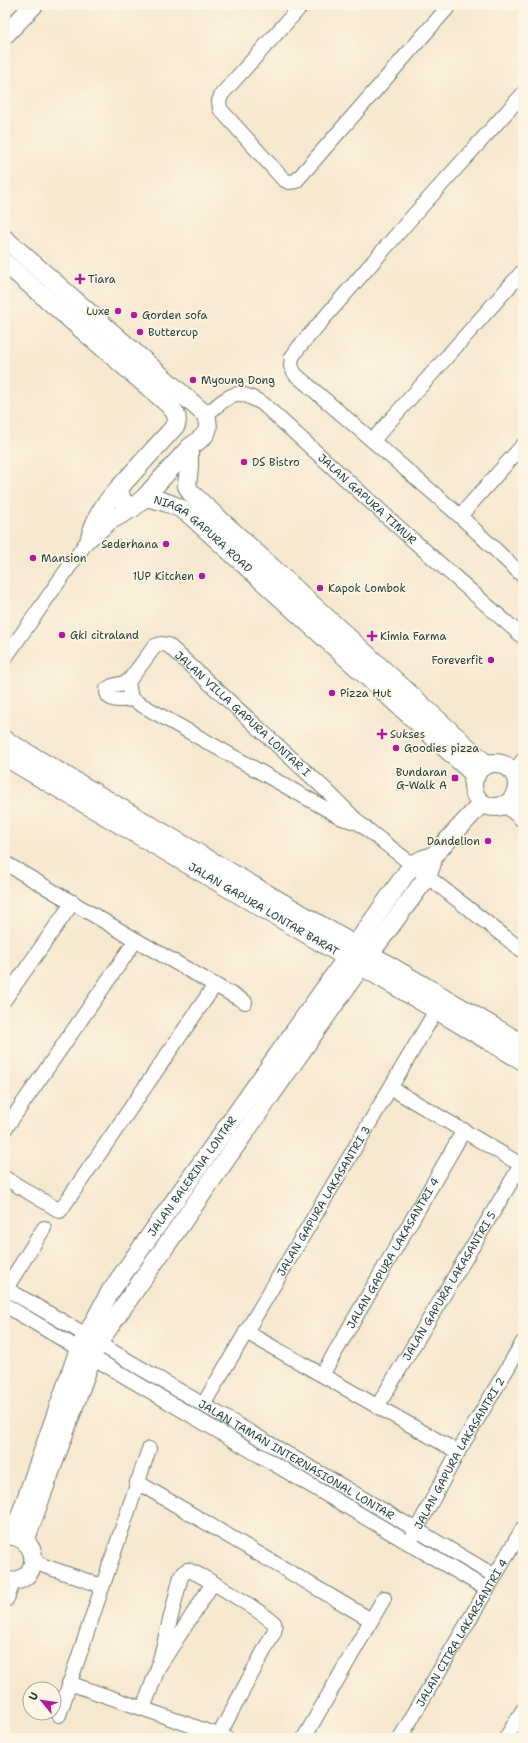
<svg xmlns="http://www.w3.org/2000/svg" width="528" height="1743" font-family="'Shantell Sans',sans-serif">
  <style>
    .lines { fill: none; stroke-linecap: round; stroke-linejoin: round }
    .minor-casing { stroke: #6b796b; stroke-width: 16 }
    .tertiary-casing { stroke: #6b796b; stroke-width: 20 }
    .minor { stroke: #fff; stroke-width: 14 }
    .tertiary { stroke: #fff; stroke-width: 18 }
    .poi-dot { fill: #b5179e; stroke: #fcf5e5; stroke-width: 1.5 }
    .labels { text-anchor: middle; stroke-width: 3.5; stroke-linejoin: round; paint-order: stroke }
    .poi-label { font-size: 11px; fill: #1f3d34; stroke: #fcf5e5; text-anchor: start }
    .street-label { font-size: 11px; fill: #1f3d34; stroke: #fcf5e5 }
  </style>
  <rect width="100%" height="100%" fill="#fcf5e5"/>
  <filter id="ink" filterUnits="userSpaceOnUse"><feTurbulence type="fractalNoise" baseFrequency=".025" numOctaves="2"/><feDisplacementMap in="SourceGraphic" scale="8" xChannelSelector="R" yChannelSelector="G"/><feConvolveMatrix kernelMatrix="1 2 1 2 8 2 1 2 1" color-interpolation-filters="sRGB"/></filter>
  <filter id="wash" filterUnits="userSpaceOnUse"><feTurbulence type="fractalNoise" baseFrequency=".012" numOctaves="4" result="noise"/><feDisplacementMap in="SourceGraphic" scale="16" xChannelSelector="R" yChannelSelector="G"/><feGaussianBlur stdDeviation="0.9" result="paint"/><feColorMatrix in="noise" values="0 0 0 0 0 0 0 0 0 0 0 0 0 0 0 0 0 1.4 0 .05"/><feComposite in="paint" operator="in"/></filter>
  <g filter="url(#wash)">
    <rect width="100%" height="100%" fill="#f7e8d0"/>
  </g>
  <g filter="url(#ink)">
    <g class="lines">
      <!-- minor casing -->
      <g class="minor-casing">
        <g id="minor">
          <path d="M302,5l-80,89 -3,7 1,8 63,70 6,3 7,-1 154,-176"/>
          <path d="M523,94l-110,122 -114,131 -7,10 -1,9 4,8 165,142 63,60"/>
          <path id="s1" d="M206,415c7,-6 24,-22 33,-21 8,0 16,6 23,9l144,131 117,103"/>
          <path d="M373,440l150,-169"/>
          <path d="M460,516l63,-71"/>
          <path d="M5,658l85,-121"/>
          <path d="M128,682l-16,4 -5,3c-1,14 15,11 24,10"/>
          <path d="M513,772l10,-12"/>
          <path id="s2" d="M359,823l-17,-5 -21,-12 -190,-107 -3,-17 27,-36 6,-2 7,1 159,146 32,32 164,128"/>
          <path d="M5,863l131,77 109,62"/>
          <path d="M5,999l68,-97"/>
          <path d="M391,1088l132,78"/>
          <path d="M5,1129l131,-189"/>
          <path d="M5,1178l55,33 155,-226"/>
          <path d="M5,1288l81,47"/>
          <path d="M5,1290l39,-62"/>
          <path d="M5,1305l74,44"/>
          <path d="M246,1332l212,120"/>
          <path id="s3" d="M98,1343l397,233"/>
          <path d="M92,1357l395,232"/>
          <path id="s4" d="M322,1375l142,-245"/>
          <path id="s5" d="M203,1405l238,-403"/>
          <path id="s6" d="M377,1407l144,-242"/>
          <path d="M137,1482l234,138"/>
          <path id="s7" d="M412,1538l46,-86 65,-110"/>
          <path d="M33,1562l69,24"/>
          <path d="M158,1668l23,-92 6,-6c12,2 76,43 87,53l1,4 -1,5 -55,103"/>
          <path d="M69,1683l158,55"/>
          <path d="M143,1709l15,-41 55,-85"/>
          <path d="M59,1715l90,-266"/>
          <path d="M304,1738l80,-140"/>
          <path id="s8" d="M400,1738l123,-210"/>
          <path d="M506,1738l17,-28"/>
        </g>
      </g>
      <!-- tertiary casing -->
      <g class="tertiary-casing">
        <g id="tertiary">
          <path d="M5,35l29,-30"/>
          <path d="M5,239l201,176c6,20 -3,21 -17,33v18l-2,20 4,7 296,272"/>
          <path id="s9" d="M5,263l163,141c6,7 11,12 8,21l-57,63 3,13 11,7 12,-11c16,4 31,7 44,17l287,262"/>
          <path d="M119,488c-15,16 -22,27 -29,49l19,-16 24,-13"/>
          <path d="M145,497l44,-49"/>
          <path d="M5,740l518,304"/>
          <path id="s10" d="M5,757l518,304"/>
          <circle cx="495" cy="785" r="22"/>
          <path d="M507,804l16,14"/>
          <path id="s11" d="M13,1536l66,-187 31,-57 302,-427 11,-6 10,-3 49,-53"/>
          <path d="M25,1541l67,-184 6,-14 263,-377 66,-89 5,-14 1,-7"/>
          <path d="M5,1581c31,5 40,-36 9,-45"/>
          <path d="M5,1598l6,-16"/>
        </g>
      </g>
      <!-- minor -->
      <use href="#minor" class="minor"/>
      <!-- tertiary -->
      <use href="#tertiary" class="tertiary"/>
    </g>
  </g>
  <!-- markers -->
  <g class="poi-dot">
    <path d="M78 273h4v4h4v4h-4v4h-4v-4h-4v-4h4z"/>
    <circle cx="118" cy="311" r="4"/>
    <circle cx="134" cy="315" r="4"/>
    <circle cx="140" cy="332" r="4"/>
    <circle cx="193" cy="380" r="4"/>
    <circle cx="244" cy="462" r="4"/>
    <circle cx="166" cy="544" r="4"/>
    <circle cx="33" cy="558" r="4"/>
    <circle cx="202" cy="576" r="4"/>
    <circle cx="320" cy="588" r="4"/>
    <circle cx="62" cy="635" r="4"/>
    <path d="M370 630h4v4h4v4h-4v4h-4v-4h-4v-4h4z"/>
    <circle cx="491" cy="660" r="4"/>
    <circle cx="332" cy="693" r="4"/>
    <path d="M380 728h4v4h4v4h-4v4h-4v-4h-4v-4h4z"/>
    <circle cx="396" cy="748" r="4"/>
    <rect x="451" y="774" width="8" height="8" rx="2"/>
    <circle cx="488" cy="841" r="4"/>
  </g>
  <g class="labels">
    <!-- poi labels -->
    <g class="poi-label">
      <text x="88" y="283">Tiara</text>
      <text x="110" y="315" text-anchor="end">Luxe</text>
      <text x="142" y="319">Gorden sofa</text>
      <text x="148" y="336">Buttercup</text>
      <text x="201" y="384">Myoung Dong</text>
      <text x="252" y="466">DS Bistro</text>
      <text x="158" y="548" text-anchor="end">Sederhana</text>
      <text x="41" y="562">Mansion</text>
      <text x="194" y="580" text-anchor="end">1UP Kitchen</text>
      <text x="328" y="592">Kapok Lombok</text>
      <text x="70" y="639">Gki citraland</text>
      <text x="380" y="640">Kimia Farma</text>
      <text x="483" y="664" text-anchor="end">Foreverfit</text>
      <text x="340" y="697">Pizza Hut</text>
      <text x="390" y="738">Sukses</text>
      <text x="404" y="752">Goodies pizza</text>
      <text x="447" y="776" text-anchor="end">Bundaran<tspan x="447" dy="13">G-Walk A</tspan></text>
      <text x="480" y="845" text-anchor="end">Dandelion</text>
    </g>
    <!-- street labels -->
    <g class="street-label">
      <text dy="4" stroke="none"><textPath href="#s1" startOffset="207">JALAN GAPURA TIMUR</textPath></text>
      <text dy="4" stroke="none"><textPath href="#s9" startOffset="437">NIAGA GAPURA ROAD</textPath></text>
      <text dy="4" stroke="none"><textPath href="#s2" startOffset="437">JALAN VILLA GAPURA LONTAR I</textPath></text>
      <text dy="4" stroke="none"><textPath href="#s10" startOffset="300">JALAN GAPURA LONTAR BARAT</textPath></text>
      <text dy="4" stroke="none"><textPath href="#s11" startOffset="405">JALAN BALERINA LONTAR</textPath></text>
      <text dy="4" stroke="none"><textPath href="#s5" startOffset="237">JALAN GAPURA LAKASANTRI 3</textPath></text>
      <text dy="4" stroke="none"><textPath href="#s4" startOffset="141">JALAN GAPURA LAKASANTRI 4</textPath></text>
      <text dy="4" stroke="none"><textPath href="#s6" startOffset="141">JALAN GAPURA LAKASANTRI 5</textPath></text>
      <text dy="4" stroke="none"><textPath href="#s7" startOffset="97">JALAN GAPURA LAKASANTRI 2</textPath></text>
      <text dy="4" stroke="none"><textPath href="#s3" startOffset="230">JALAN TAMAN INTERNASIONAL LONTAR</textPath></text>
      <text dy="4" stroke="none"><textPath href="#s8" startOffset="122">JALAN CITRA LAKARSANTRI 4</textPath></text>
    </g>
  </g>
  <!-- margin -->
  <rect width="528" height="1743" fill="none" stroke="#fcf5e5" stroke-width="20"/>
  <!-- north arrow -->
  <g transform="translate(42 1701) rotate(299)"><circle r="19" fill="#fcf5e5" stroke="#a4ab9e"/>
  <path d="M0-3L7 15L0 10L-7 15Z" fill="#b5179e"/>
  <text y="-6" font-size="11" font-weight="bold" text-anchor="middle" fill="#1f3d34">U</text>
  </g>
</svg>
